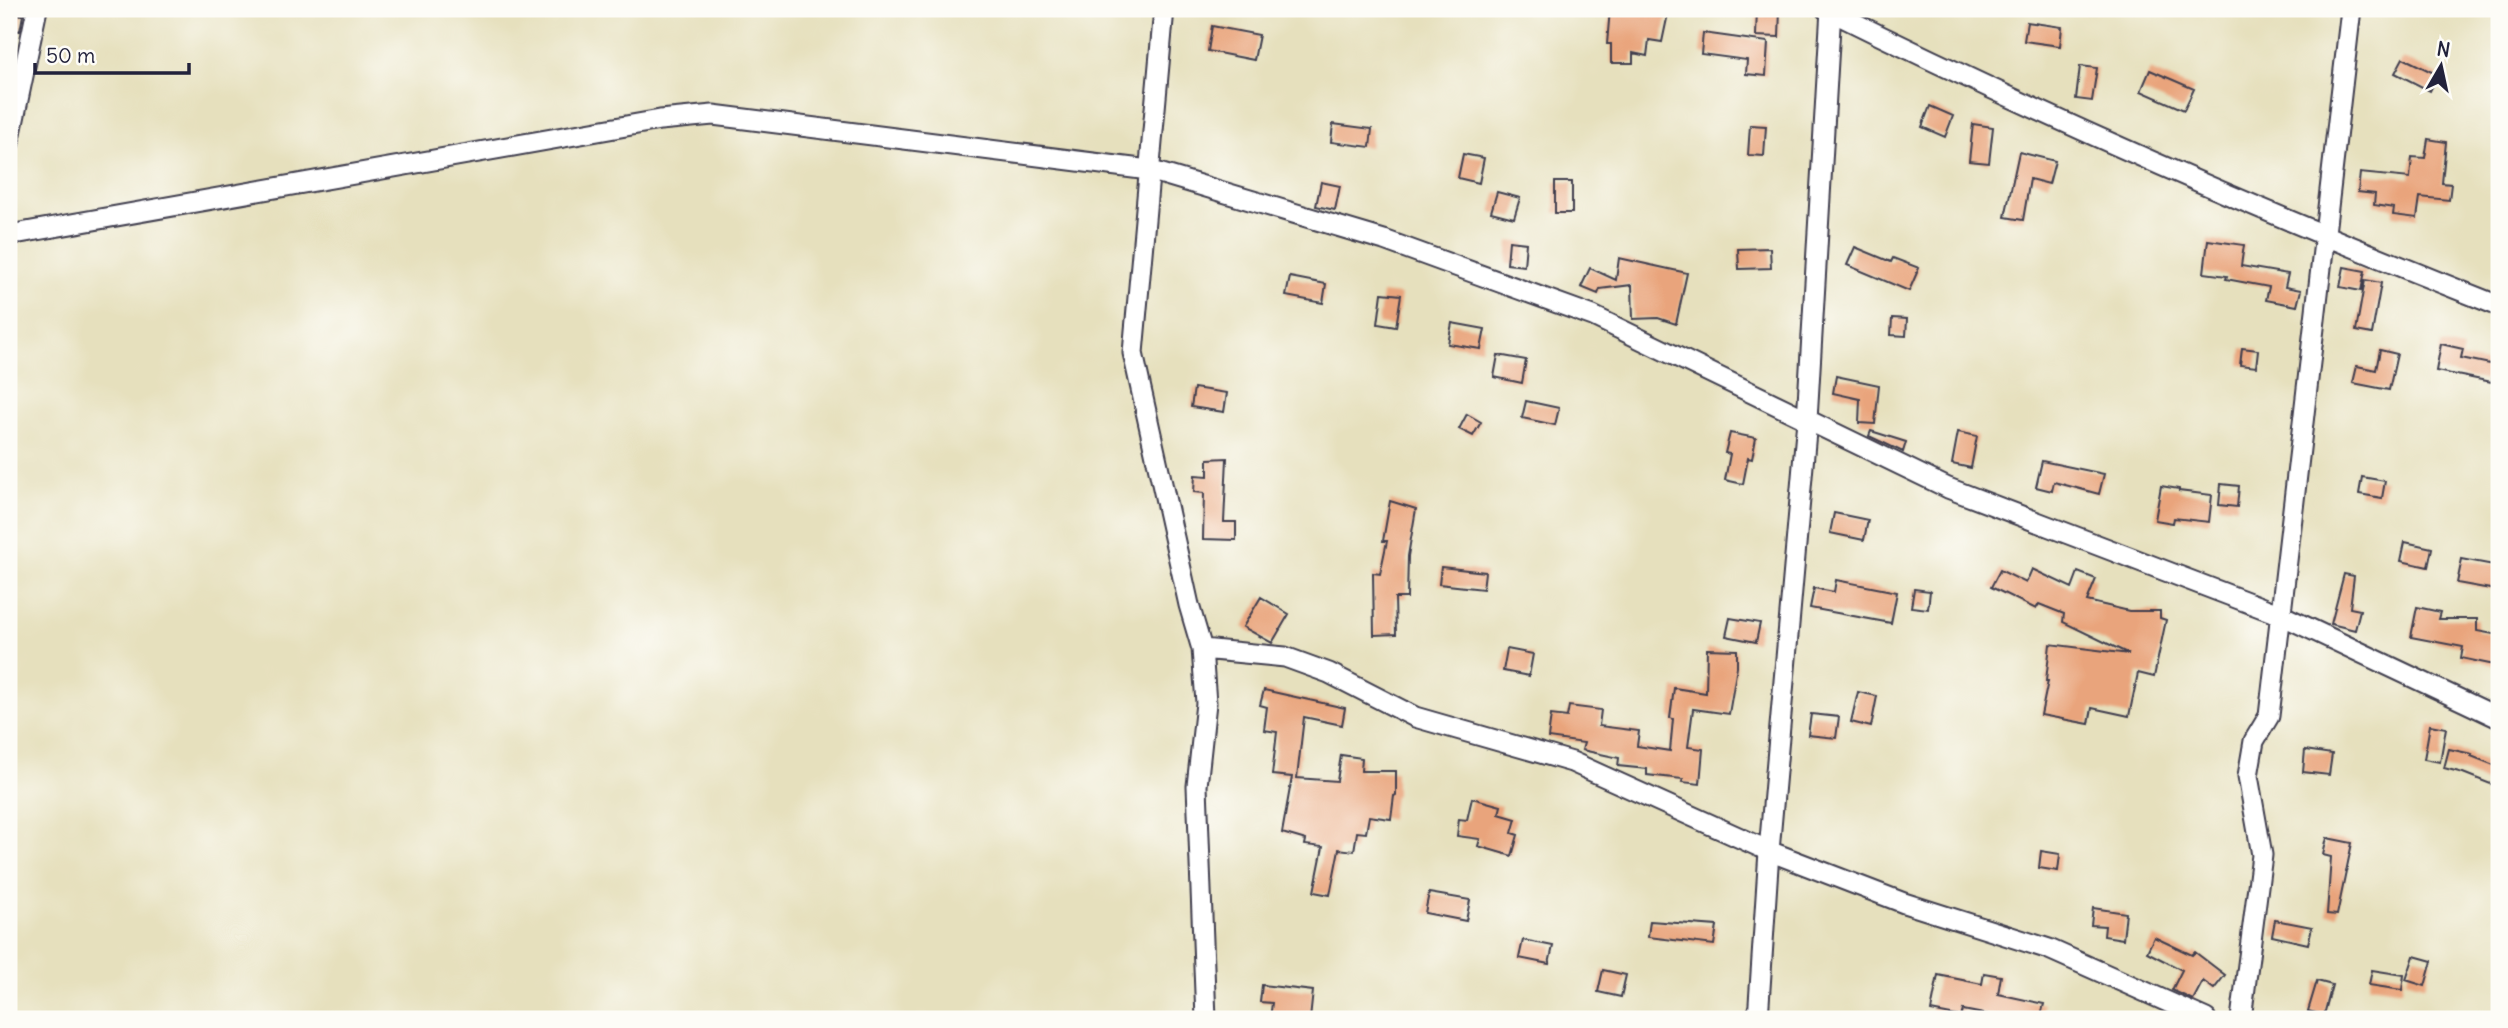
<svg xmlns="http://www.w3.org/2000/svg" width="2508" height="1028" font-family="Delius,sans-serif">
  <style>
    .building { fill: #e9a47b }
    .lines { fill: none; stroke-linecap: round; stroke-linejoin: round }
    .street-casing { stroke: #3f3e4e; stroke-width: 23 }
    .street { stroke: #fff; stroke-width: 19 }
  </style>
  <rect width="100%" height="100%" fill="#fdfcf7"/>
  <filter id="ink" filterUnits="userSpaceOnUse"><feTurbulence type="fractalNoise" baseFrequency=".0143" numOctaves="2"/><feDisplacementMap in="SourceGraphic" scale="14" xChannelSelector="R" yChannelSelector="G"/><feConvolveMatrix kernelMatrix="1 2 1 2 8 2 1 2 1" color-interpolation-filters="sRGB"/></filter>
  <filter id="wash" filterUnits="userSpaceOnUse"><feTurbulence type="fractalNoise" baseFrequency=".00686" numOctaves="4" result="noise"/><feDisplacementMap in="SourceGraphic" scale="28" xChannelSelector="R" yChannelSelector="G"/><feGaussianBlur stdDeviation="1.57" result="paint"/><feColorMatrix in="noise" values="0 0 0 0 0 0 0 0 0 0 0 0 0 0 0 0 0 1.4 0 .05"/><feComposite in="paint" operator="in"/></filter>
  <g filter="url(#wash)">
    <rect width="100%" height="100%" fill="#e6e0bd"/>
    <g id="blocks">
      <!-- building -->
      <path class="building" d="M1610,9h59l-7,33 -13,-2 -2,16 -14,-3v10h-22v-19h-4z
        M1757,9h23l-1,28 -23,-1z
        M9,13l14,2 -3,16 -11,-2z
        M2027,22l35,5 -2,19 -36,-5z
        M1212,26l47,9 -5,25 -46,-9z
        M1703,33l65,9 -2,34 -20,-2 1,-14 -46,-6z
        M2403,58l35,17 -8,16 -35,-18z
        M2080,66l17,2 -5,33 -16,-2z
        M2150,70l44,19 -10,21 -43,-19z
        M1930,106l23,10 -8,21 -23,-10z
        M1333,124l39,5 -2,18 -39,-5z
        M1973,124l20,3 -4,36 -20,-2z
        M1750,125l16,1 -2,30 -16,-1z
        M2428,139l18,3 -4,41 9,1 -2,16 -29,-3 -3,21 -24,-3 1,-7 -20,-3 1,-11 -17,-2 2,-19 50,5 2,-21 13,1z
        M2019,152l36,9 -6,23 -19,-5 -7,41 -18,-3z
        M1463,154l21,4 -5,25 -21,-5z
        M1321,182l19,4 -5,24 -19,-4z
        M1555,182h17v31h-17z
        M1497,192l23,6 -6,20 -23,-6z
        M2208,240l36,5 -3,21 47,8 -3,13 16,3 -4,16 -31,-6 3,-13 -43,-8 1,-3 -23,-3z
        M1509,241l17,2 -2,23 -17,-2z
        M1855,247l36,15 2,-4 26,10 -10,23 -62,-26z
        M1770,248l1,20 -32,1 -1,-20z
        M1619,258l68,15 -11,51 -18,-6 -25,1 -1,-34 -32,4 -2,5 -17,-7 9,-19 26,12z
        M2344,267l21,4 -4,20 -21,-4z
        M1290,277l36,7 -3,19 -37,-7z
        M2365,280l16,3 -9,51 -16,-3z
        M1382,293l19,2 -5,32 -18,-3z
        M1892,318l15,1 -1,17 -15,-1z
        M1452,323l33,6 -4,20 -33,-5z
        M2441,344l22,5 -2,9 34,7 -3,17 -56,-11z
        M2242,348l16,2 -2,17 -16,-2z
        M2380,350l17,4 -8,36 -36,-7 4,-17 19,4z
        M1498,355l28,5 -4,23 -28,-6z
        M1836,376l43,9 -4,39 -16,-1 1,-24 -27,-6z
        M1194,388l33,5 -3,19 -33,-5z
        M1526,401l33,7 -4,17 -33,-7z
        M1467,414l14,8 -8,14 -14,-7z
        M1871,431l35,11 -3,10 -34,-16z
        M1958,432l19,4 -6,32 -19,-4z
        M1730,433l26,5 -4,21 -4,-1 -5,26 -18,-4 5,-26 -5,-1z
        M1227,458l-3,64h12v18l-33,-1 1,-46 -10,-1 1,-17 13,1v-17z
        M2042,461l62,13 -5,20 -45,-12 -2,9 -16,-4z
        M2362,477l23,4 -3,17 -23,-4z
        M2221,484l18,2 -2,21 -18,-2z
        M2161,486l18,3v2l33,4 -3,27 -35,-4 -1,5 -18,-3z
        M1390,501l26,8 -8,47 -1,42h-12l1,36 -22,1 -1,-62 7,1 7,-33h-4z
        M1834,513l34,7 -4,20 -34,-7z
        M2405,542l27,6 -4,19 -27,-6z
        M2462,559l37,7 -3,24 -39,-7z
        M1441,567l44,5 -2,17 -44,-5z
        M2032,569l40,19 6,-16 18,7 -9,22 42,10h31v7l6,2 -12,57 -16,-4 -9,43 -37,-8 -3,16 -48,-9 7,-34h-2l4,-37 79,10 -66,-32 1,-8 -25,-10 -3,5 -45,-22 9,-17 26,13z
        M2344,574l10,2 -4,32 10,2 -5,20 -24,-6z
        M1836,580l61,12 -6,31 -81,-15 4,-20 20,4z
        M1914,589l16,2 -2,18 -17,-2z
        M1261,597l28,17 -17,29 -29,-16z
        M2417,607l23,5 -2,7h39v12l22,4v31l-38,-8 2,-11 -52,-10z
        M1730,618l30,5 -4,19 -30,-6z
        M1507,649l26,5 -4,22 -26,-5z
        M1707,649l30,1v17l-8,47 -36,-5 -5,38 15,2 -3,35 -18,-2 1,-3 -36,-4v-6l-29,-3 1,-8 -37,-8 2,-7 -36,-5 3,-23 16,2 2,-11 32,4 -2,16 40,5 -2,15 33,5 3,-32 -3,-1 4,-30 32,5z
        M1264,690l81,18 -3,17 -38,-8 -7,61 40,3 4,-26 21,3 -1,13h35v24l-2,1 -3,23 -22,-3 -3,17 -9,-1 -3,19 -15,-2 -9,46 -16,-3 9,-45 -18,-2 1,-5 -24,-7 10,-56 -20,-2 5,-43 -13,-2 3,-23 -7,-2z
        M1858,692l19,4 -6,31 -20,-5z
        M1811,714l28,3 -3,21 -28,-3z
        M2430,725l16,3 -6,34 -16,-3z
        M2449,749l23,5 -1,2 28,11 -6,18 -30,-12 -19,-5z
        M2305,750l27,4 -3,21 -26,-3z
        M1472,798l29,8 -2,8 17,5 -4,14 6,2 -6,21 -34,-10 2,-7 -23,-3 2,-17 8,1z
        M2327,838l25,5 -15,72 -10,-1 4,-57 -8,-2z
        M2041,851l19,3 -2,17 -19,-3z
        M1429,893l41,7 -4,21 -41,-8z
        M2093,908l33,5 -3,26 -19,-3 1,-10 -14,-1z
        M2275,920l37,7 -4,17 -36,-8z
        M1650,921l67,5 -3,19 -66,-8z
        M2154,937l38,18 3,-3 30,23 -11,14 -11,-8 -10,19 -21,-10 10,-20 -35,-18z
        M1523,940l30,6 -4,18 -30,-6z
        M2414,956l18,5 -7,25 -19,-6z
        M1603,970l23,5 -5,22 -23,-5z
        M2372,970l32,5 -2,15 -33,-5z
        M1984,973l17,3 -3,18 46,10 -4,15h-31l-46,-9 -2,7 -30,-6 7,-36 44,9z
        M2317,981l15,4 -8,30 -16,-4z
        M1262,985l51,6 -3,28h-40l2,-16 -12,-1z"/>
    </g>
  </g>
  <g filter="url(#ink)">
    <use href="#blocks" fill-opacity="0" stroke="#3f3e4e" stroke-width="2"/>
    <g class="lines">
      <!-- street casing -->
      <g class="street-casing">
        <path id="street" d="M1164,9l-31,344 56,252 13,44 4,54 -9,83 9,233
          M1826,9c220,109 445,207 673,297
          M9,143l28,-134
          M9,235l651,-115 53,-5 436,55 235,70 209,76 355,172 333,127 218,103
          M1202,649l83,8 44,16 86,44 157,45 197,89 135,52 145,46 157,70
          M1758,1019l11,-168 38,-431 24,-411
          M2241,1019l21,-164 -14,-79 6,-35 15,-25 82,-707"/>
      </g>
      <!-- street -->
      <use href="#street" class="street"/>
    </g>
  </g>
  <!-- margin -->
  <rect width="2508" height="1028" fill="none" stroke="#fdfcf7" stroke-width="35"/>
  <!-- north arrow -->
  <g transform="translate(2441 66) rotate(9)" stroke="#fdfcf7" stroke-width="5" paint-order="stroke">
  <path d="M0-5L12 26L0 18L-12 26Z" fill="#22223b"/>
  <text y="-10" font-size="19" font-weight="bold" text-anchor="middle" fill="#22223b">N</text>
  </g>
  <!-- scale -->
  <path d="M35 63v10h154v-10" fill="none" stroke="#22223b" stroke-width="3.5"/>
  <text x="46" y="63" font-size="21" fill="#22223b" stroke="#fdfcf7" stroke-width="5" paint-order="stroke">50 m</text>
</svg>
